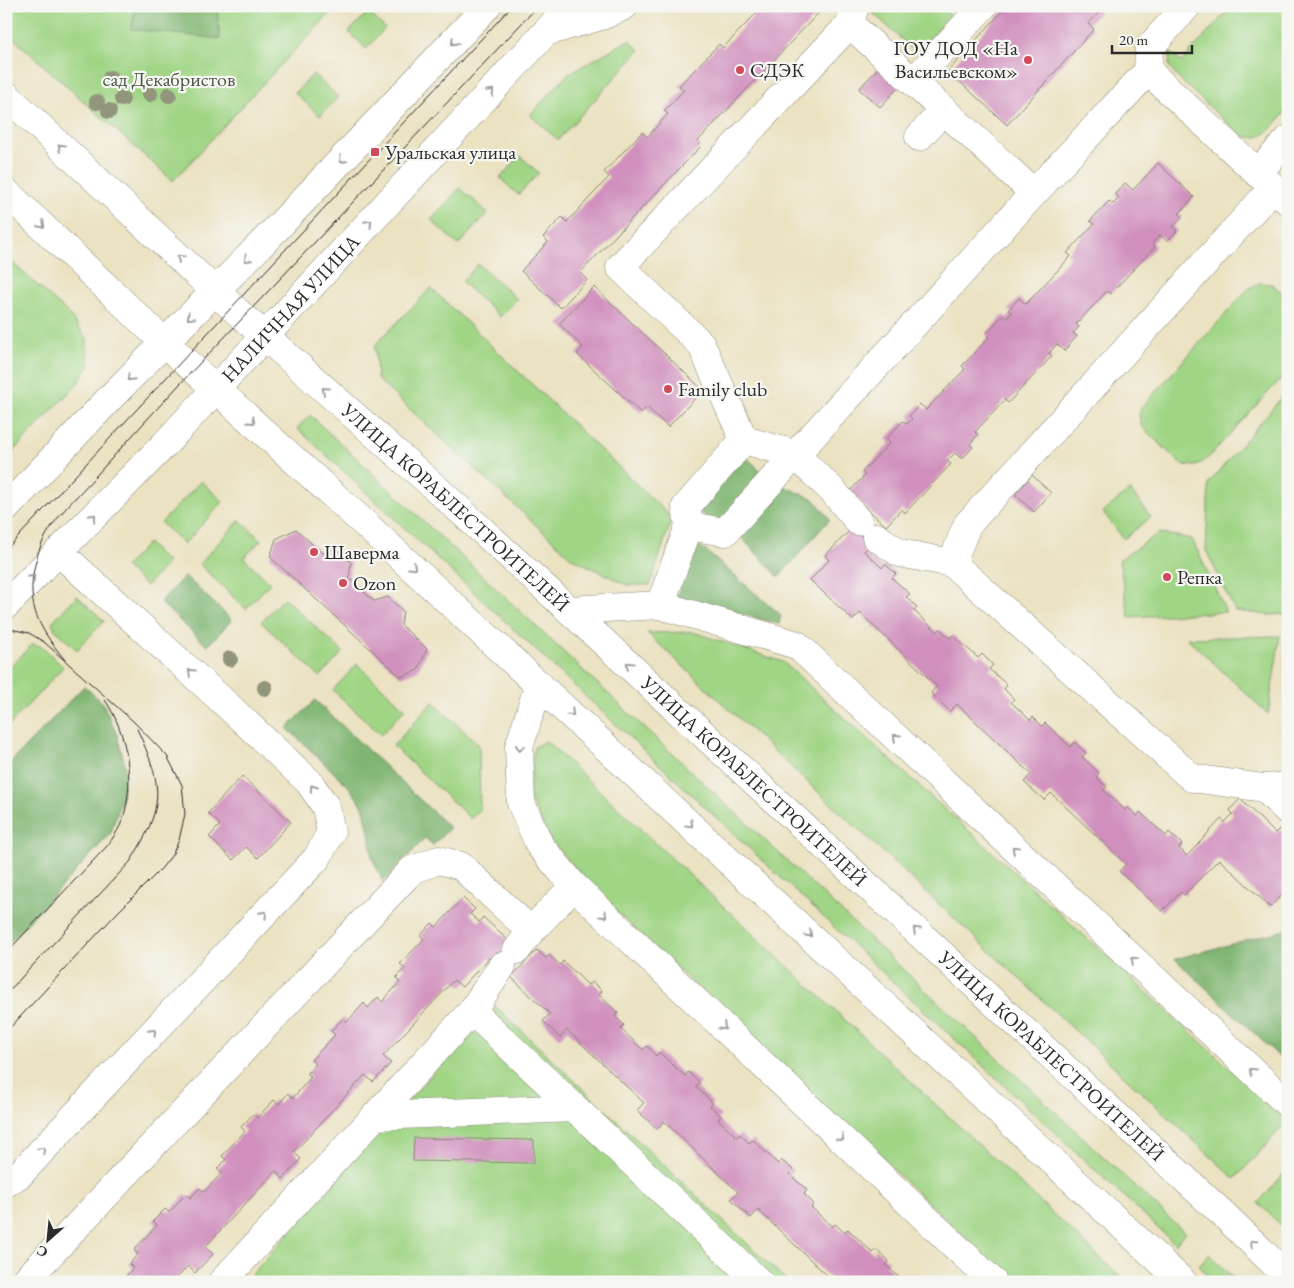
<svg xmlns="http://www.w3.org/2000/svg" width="1294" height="1288" font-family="'EB Garamond',serif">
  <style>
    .green { fill: #a0d585; stroke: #668058 }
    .forest { fill: #80b672; stroke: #56704e }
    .building { fill: #d08fbd }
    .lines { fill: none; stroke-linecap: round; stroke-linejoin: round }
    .minor-casing { stroke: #8b8676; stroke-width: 29 }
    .major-casing { stroke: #8b8676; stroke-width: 29 }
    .minor { stroke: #fff; stroke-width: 28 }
    .major { stroke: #fff; stroke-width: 28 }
    .tram { stroke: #2b2b2b; stroke-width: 1 }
    .tree { fill: #91957b }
    .oneway { stroke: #a0a0a0 }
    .poi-dot { fill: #d1495b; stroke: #f6f6f2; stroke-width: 2 }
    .labels { text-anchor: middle; stroke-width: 4.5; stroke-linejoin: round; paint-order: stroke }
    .poi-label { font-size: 20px; fill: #2b2b2b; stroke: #f6f6f2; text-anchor: start }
    .park-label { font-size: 20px; fill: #485642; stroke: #f6f6f2 }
    .street-label { font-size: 20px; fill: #2b2b2b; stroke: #f6f6f2 }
  </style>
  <rect width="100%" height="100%" fill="#f6f6f2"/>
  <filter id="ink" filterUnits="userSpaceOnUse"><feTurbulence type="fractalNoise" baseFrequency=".02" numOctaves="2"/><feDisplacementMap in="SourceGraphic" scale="10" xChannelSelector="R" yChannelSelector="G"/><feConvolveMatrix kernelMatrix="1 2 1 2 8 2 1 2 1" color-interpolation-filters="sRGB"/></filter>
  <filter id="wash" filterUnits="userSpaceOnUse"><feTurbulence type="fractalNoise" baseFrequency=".0096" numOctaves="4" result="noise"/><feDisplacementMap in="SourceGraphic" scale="20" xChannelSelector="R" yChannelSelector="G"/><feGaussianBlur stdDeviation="1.12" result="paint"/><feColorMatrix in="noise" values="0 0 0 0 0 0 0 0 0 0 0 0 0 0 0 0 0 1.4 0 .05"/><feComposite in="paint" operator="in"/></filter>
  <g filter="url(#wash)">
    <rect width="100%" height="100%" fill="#ebe2c1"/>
    <!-- green -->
    <path class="green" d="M6,6h331l-79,83 -85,92 -167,-149z
      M873,6h68l10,10 -35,37 -46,-43z
      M1232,6h56v103c-14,16 -26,38 -50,24l-62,-57 -7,-11 1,-13 11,10z
      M368,12l17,16 -19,21 -17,-17z
      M629,40l11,10 -82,90 -28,-25 38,-41z
      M313,74l25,23 -18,19 -25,-23z
      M520,156l19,17 -21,22 -18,-17z
      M460,188l28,25 -30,32 -27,-25z
      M6,257l62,56 19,26 2,27 -11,17 -72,76z
      M478,264l39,35 -17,18 -38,-35z
      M1259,283l13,1 16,14v73l-82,89 -10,6 -13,-1 -5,-4 -36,-34 -3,-12 2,-7 107,-119z
      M431,288l241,230 -22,67h-23l-55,-27 -195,-179 -2,-34z
      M1288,390v224l-19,1 -34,-4 -29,-61 3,-67z
      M310,415l875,818 -10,11 -878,-816z
      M201,481l22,21 -39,42 -23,-21z
      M1130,490l21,27 -27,22 -21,-27z
      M240,520l21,20 -17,18 26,25 -24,26 -47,-45z
      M1159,533l33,6 34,73 -97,5 -10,-57z
      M148,543l20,20 -22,23 -21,-19z
      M77,596l27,25 -27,29 -22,-20 -3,-8z
      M284,598l59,54 -23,25 -59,-55z
      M693,632l90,30 505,459 -53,58 -588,-546z
      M1280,636l-12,78 -81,-76z
      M32,644l11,3 20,20 -57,62v-57z
      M357,664l48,45 -24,26 -48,-45z
      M433,702l46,43 1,64 -9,10 -78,-73z
      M546,741l580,541h-113l-403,-376 -59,-65 -22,-43 5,-51z
      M494,1005l294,277h-543z
      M1288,1169v63l-30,-29z
      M1209,1254l29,28h-23l-17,-16z"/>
    <!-- forest -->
    <path class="forest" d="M136,6h81l3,33 -89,-10z
      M745,456l21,20 -46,50 -11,-6 -13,-12z
      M781,485l33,14 16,20 -51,58 -42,-44z
      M694,541l87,74 -2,9 -102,-27z
      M185,576l47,44 -25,26 -47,-44z
      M84,686l19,17 14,32 8,30 -3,32 -11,36 -105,113v-179z
      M315,700l135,128 -17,17 -8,-7 -42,44 -11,-24 -3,-26 -6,-26 -15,-20 -61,-58z
      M1288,929v136l-113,-106z"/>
    <g id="blocks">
      <!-- building -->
      <path class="building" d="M763,6h62l-128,136 4,4 -121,127 7,7 -26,28 -40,-37 27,-29 -5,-5 19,-20 5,5 42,-45 -5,-5 38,-40 5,5 21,-23 -4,-3 20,-21 -5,-4 40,-42 4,4z
        M1007,6h98l-17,18 6,5 -87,96 -59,-54z
        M878,68l21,19 -19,20 -21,-18z
        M1158,163l36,34 -15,17 3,3 -9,10 4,4 -10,10 -7,-6 -8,8 3,4 -45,47 -3,-3 -31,33 3,3 -6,6 4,3 -13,15 -7,-7 -8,9 3,3 -44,47 -3,-3 -30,32 3,3 -8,9 3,3 -11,12 -7,-6 -8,8 4,3 -46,49 -3,-4 -16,17 -37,-34 16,-17 -3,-3 28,-29 -4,-4 17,-18 4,3 5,-5 -3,-3 11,-12 6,6 39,-41 -3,-3 27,-29 -3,-3 17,-19 4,3 5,-5 -4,-3 11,-12 7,6 45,-48 -4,-3 27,-29 -4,-3 19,-20 4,3 6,-6 -4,-4 10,-11 8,7z
        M594,287l109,103 -35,37 -21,-20 -6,6 -64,-59 6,-7 -24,-23z
        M1032,475l19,18 -17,19 -19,-18z
        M853,527l18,17 -7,7 18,17 3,-4 11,10 -4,4 18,16 -4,3 11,10 -3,4 23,21 3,-3 10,9 3,-3 25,23 4,-4 11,11 -4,4 18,16 -3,4 10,10 -3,3 19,18 3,-3 9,9 3,-3 26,24 3,-5 12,11 -4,4 17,16 -3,4 11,10 -4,3 22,20 3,-3 9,9 3,-4 26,24 3,-4 13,12 -3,4 8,8 34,-37 4,3 8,-8 -3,-4 10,-11 35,34 4,-4 9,8 -2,6 2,1v45l-18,18 -51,-48 -35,36 -3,-3 -19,19 -43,-40 7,-7 -75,-71 -7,7 -20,-18 7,-8 -74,-70 -7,7 -10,-9 -9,-9 6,-7 -77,-73 -7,7 -43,-40 19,-20 -4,-4z
        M296,529l26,24 15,-4 14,14 -2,15 25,23 14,-4 15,14 -2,14 26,24 -9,21 -17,7 -131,-120 6,-18z
        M242,776l49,46 -33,36 -12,-11 -13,13 -24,-23 11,-12 -12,-12z
        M463,898l12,11 -5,5 9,8 4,-5 30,28 -17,19 -7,-6 -27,29 -8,-7 -71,76 8,7 -9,10 -9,9 -8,-7 -71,77 7,7 -18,20 -7,-8 -71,76 8,7 -18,19 -7,-7 -15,16h-52l12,-14 -4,-4 9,-10 -4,-4 23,-25 -4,-4 12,-12 4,3 17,-18 4,4 10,-10 4,4 18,-19 -5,-4 9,-9 -4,-4 23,-25 -4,-4 12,-13 4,4 17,-18 5,4 9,-11 5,5 18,-21 -4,-4 9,-9 -5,-4 24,-25 -4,-4 12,-13 4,4 17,-19 4,5 10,-11 4,5 18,-20 -4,-4 9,-10 -5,-4 24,-25 -4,-3 12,-13 4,4z
        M537,950l9,8 3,-3 11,10 3,-4 25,24 4,-3 5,4 5,5 -3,4 19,18 -3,3 9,9 -3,4 22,21 4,-4 9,10 3,-4 26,24 3,-4 12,11 -4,4 17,16 -3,3 11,10 -3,3 19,18 3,-3 9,9 4,-3 25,24 3,-4 12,10 -4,4 18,16 -3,4 10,10 -3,3 21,20 3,-3 9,8 4,-3 25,24 3,-4 13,12 -3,4 16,15 -2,2h-68l1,-1 -75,-71 -7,8 -20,-19 7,-7 -74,-71 -7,8 -20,-19 7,-7 -77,-73 -7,8 -17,-17 7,-7 -39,-37z
        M414,1138l120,2v23l-121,-2z"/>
    </g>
  </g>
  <g filter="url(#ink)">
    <use href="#blocks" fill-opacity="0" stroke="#8b8676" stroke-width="1"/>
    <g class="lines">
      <!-- minor casing -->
      <g class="minor-casing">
        <path id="minor" d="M850,24l184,169
          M546,32l58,-17 20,-9
          M1148,71l1,-23 38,-42
          M913,82l70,-76
          M919,137l25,-27
          M1257,173l31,-33
          M1273,188l-306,337 -15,38 240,215 72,10 24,-2
          M744,440l50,14 39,37 25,30
          M689,526l36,6 309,-339 114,-122 140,130
          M876,537l24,16 52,10
          M660,605l29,-79 -3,-19 58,-67 -43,-96 -81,-77 230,-243 5,-18
          M569,610l91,-5 137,40 491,459
          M539,684l-20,63 2,56 19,43 34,40 419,396
          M1264,788l24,23
          M517,950l14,-19 43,-45
          M472,1011l287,271
          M375,1116l199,-8
          M6,1183l14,-9 297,-316 14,-26 -5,-25 -17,-25 -82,-77 -168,-153
          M24,1282l388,-412 27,-10 22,6 70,65
          M222,1282l250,-271 30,-45"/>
      </g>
      <!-- major casing -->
      <g class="major-casing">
        <g id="major">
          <path id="s1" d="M6,95l226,212 207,184 130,119 655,605 64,62"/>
          <path d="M6,192l159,151 199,180 819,759"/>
          <path d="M6,508l104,-110 169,-172 208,-220"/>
          <path id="s2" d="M6,605l157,-159 407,-440"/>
        </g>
      </g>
      <!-- minor -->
      <use href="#minor" class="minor"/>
      <!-- major -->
      <use href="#major" class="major"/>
      <!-- tram -->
      <path class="tram" d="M6,550l506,-544
        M6,628l23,5 15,9 90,80 33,34 15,29 3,29 -6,26 -7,15 -11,14 -45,45 -110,118
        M65,660c-28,-34 -41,-58 -28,-103 8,-31 36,-56 57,-79 28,-31 56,-62 85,-93 120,-126 240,-252 359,-379
        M6,953l102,-108c4,-6 9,-13 12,-19 17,-38 8,-93 -15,-126
        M6,994l124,-132c35,-56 34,-75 7,-133"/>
    </g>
    <!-- trees -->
    <g class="tree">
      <circle cx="110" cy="78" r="8"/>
      <circle cx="150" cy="94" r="8"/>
      <circle cx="169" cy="95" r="8"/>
      <circle cx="122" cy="99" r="8"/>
      <circle cx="97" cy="102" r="8"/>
      <circle cx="109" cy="111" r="8"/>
      <circle cx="230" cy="659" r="8"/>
      <circle cx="265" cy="688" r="8"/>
    </g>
    <!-- one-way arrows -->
    <defs><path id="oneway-chevron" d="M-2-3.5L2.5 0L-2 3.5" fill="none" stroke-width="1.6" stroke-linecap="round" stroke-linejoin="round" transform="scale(1.25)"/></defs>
    <g class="oneway">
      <use href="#oneway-chevron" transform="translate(454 42) rotate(133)"/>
      <use href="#oneway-chevron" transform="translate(491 92) rotate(-47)"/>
      <use href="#oneway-chevron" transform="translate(61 147) rotate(-137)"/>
      <use href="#oneway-chevron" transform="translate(342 160) rotate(133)"/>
      <use href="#oneway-chevron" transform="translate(369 223) rotate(-47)"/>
      <use href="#oneway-chevron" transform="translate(42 225) rotate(43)"/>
      <use href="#oneway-chevron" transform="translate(180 258) rotate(-137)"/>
      <use href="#oneway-chevron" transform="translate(247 259) rotate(135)"/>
      <use href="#oneway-chevron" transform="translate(190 317) rotate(135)"/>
      <use href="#oneway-chevron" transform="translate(130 378) rotate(135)"/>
      <use href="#oneway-chevron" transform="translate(325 390) rotate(-138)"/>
      <use href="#oneway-chevron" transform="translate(252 421) rotate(42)"/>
      <use href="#oneway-chevron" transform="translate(93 517) rotate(-45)"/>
      <use href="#oneway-chevron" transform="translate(413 567) rotate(43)"/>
      <use href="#oneway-chevron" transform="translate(32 578) rotate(-45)"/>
      <use href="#oneway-chevron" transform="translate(629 665) rotate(-137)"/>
      <use href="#oneway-chevron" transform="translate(191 672) rotate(-138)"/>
      <use href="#oneway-chevron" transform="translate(571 713) rotate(43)"/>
      <use href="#oneway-chevron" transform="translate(896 737) rotate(-137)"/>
      <use href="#oneway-chevron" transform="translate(520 748) rotate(97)"/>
      <use href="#oneway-chevron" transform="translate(313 788) rotate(-125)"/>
      <use href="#oneway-chevron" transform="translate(690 824) rotate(43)"/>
      <use href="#oneway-chevron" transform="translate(1015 849) rotate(-137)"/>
      <use href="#oneway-chevron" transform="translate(264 914) rotate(-47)"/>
      <use href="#oneway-chevron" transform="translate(604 915) rotate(43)"/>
      <use href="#oneway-chevron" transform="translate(916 930) rotate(-137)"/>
      <use href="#oneway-chevron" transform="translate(809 934) rotate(43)"/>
      <use href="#oneway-chevron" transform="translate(1134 960) rotate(-137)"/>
      <use href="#oneway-chevron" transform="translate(723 1027) rotate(43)"/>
      <use href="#oneway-chevron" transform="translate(153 1032) rotate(-47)"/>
      <use href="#oneway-chevron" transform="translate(1252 1071) rotate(-137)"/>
      <use href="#oneway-chevron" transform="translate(841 1138) rotate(43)"/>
      <use href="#oneway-chevron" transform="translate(42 1150) rotate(-47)"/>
      <use href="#oneway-chevron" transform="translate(1253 1243) rotate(-136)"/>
    </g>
  </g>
  <!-- markers -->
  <g class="poi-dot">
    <circle cx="1028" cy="60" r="5"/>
    <circle cx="740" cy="70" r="5"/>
    <rect x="370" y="147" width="10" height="10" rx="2.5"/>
    <circle cx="668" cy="389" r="5"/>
    <circle cx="314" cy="552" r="5"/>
    <circle cx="1167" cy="577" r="5"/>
    <circle cx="343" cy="583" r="5"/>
  </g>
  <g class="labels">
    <!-- poi labels -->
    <g class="poi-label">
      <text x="1018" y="55" text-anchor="end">ГОУ ДОД «На<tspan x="1018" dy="23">Васильевском»</tspan></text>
      <text x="750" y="77">СДЭК</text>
      <text x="385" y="159">Уральская улица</text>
      <text x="678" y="396">Family club</text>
      <text x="324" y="559">Шаверма</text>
      <text x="1177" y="584">Репка</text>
      <text x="353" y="590">Ozon</text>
    </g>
    <!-- park labels -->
    <g class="park-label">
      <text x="169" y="86">сад Декабристов</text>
    </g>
    <!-- street labels -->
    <g class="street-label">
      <text dy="7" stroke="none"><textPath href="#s2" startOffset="411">НАЛИЧНАЯ УЛИЦА</textPath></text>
      <text dy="7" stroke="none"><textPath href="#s1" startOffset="610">УЛИЦА КОРАБЛЕСТРОИТЕЛЕЙ</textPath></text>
      <text dy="7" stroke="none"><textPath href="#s1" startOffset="1015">УЛИЦА КОРАБЛЕСТРОИТЕЛЕЙ</textPath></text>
      <text dy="7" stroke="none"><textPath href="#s1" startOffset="1420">УЛИЦА КОРАБЛЕСТРОИТЕЛЕЙ</textPath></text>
    </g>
  </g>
  <!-- margin -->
  <rect width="1294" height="1288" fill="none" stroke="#f6f6f2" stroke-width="25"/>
  <!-- north arrow -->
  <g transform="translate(48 1240) rotate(207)" stroke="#f6f6f2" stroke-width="4" paint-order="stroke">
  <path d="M0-4L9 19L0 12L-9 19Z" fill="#2b2b2b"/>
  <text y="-8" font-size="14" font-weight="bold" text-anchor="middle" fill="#2b2b2b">С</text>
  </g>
  <!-- scale -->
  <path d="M1112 45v8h80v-8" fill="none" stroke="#2b2b2b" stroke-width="2.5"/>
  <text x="1119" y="45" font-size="15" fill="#2b2b2b" stroke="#f6f6f2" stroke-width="4" paint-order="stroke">20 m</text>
</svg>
